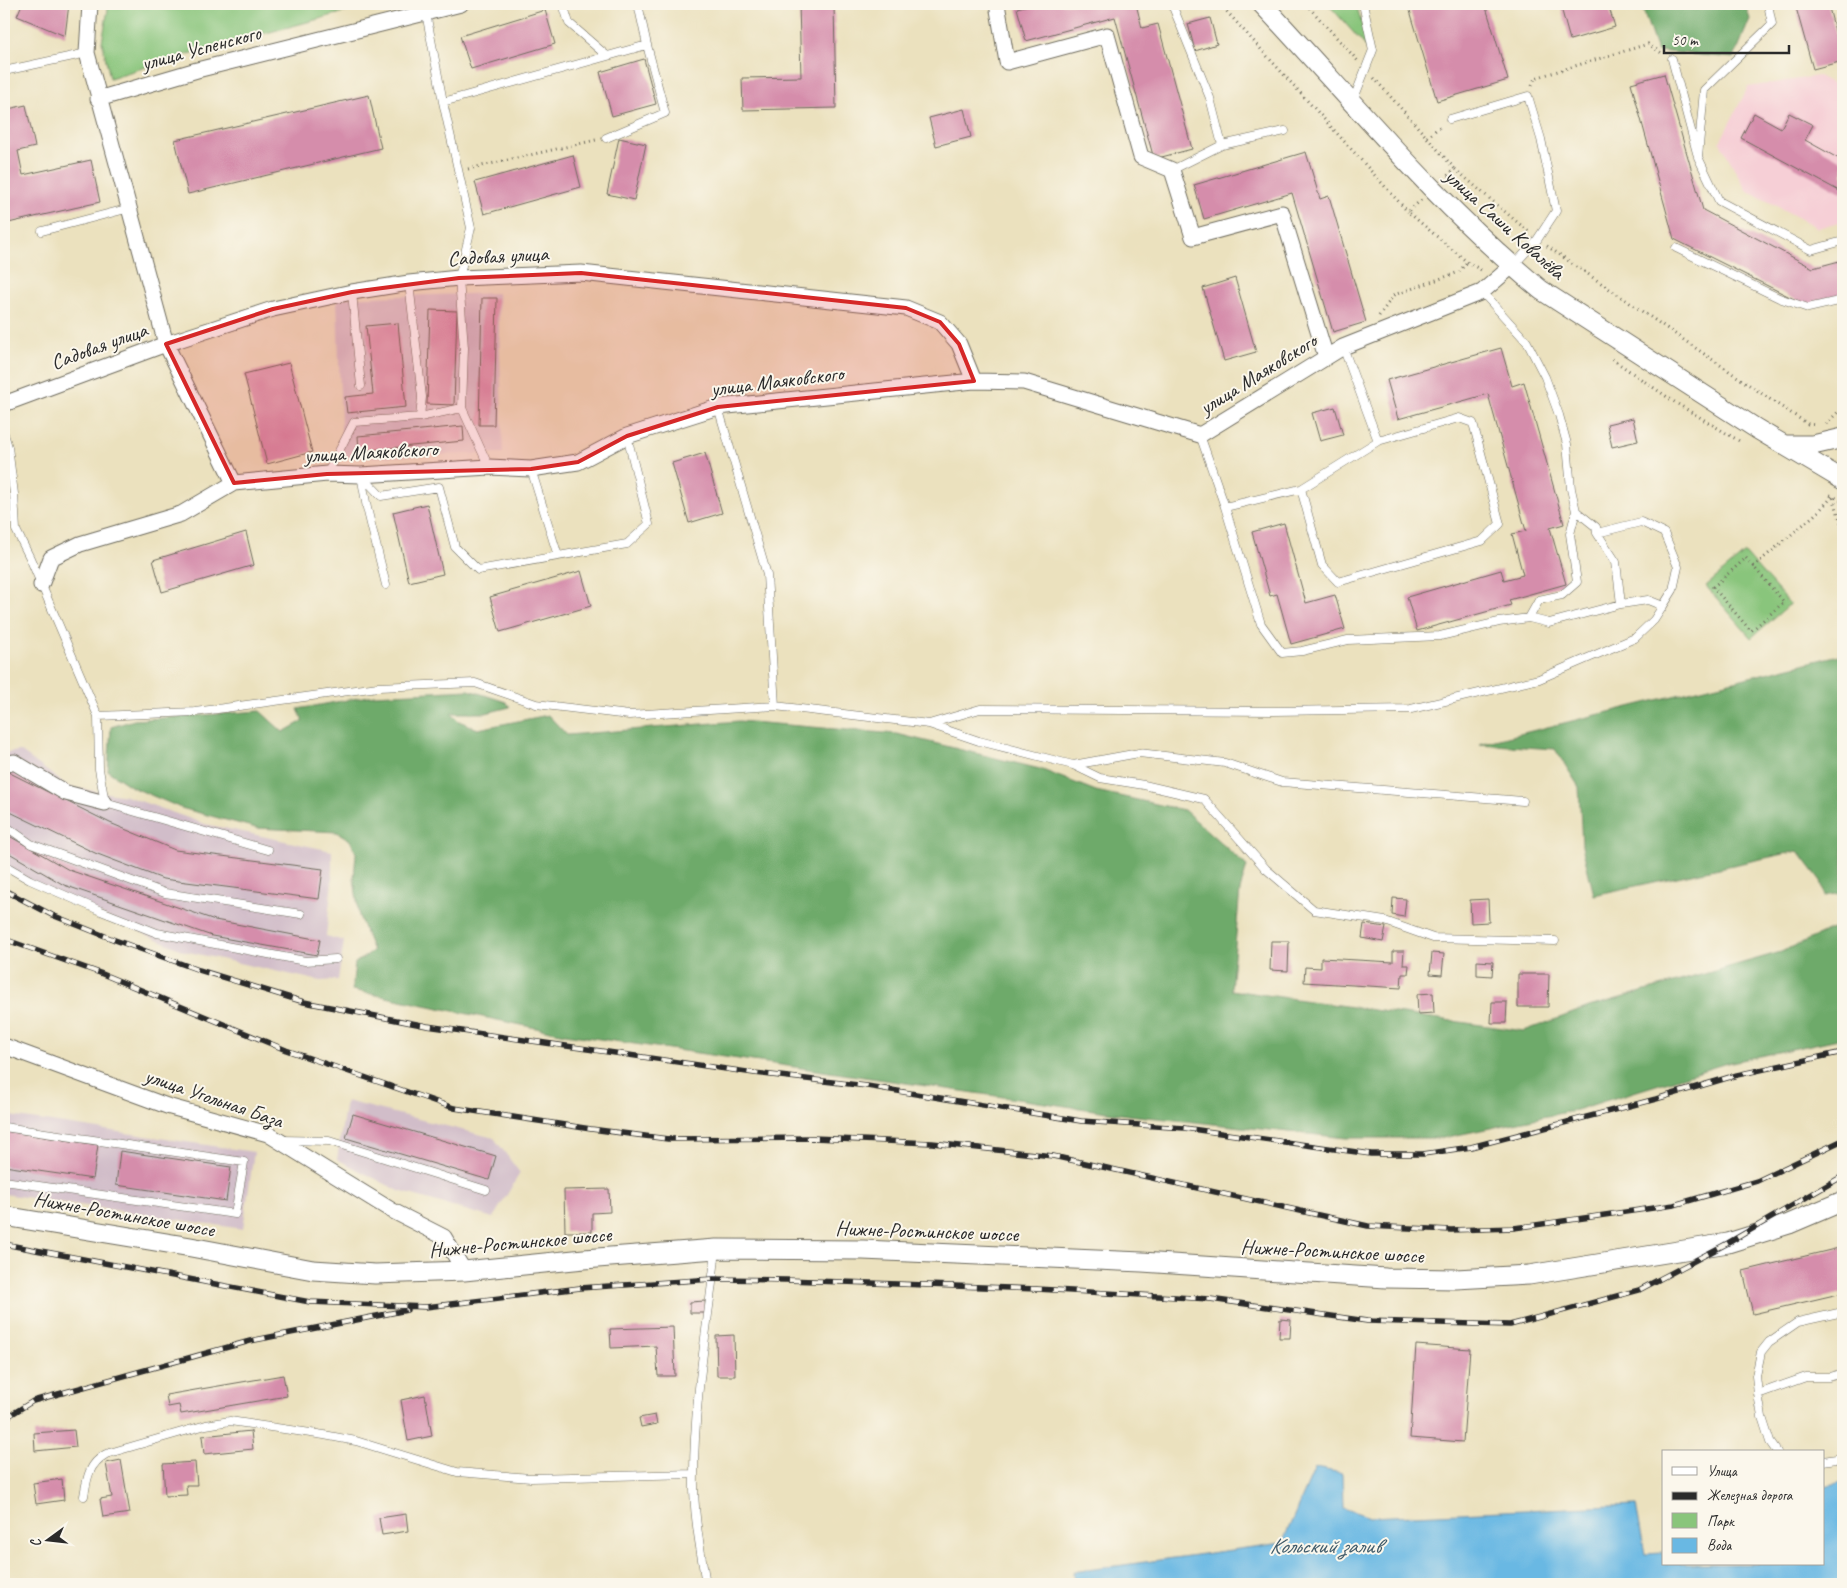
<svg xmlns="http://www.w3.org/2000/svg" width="1847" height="1588" font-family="Caveat,sans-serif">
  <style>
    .built { fill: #f6cfd6 }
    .industrial { fill: #d1bdc9 }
    .green { fill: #89c57b; stroke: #5a7853 }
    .forest { fill: #6eaa6b; stroke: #4c6a4b }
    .water { fill: #69b8e3; stroke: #4a7287 }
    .building { fill: #d58dab }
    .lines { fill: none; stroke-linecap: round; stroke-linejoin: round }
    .service-casing { stroke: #6e6b5e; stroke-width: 9 }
    .minor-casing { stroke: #6e6b5e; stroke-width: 17 }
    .tertiary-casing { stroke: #6e6b5e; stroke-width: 21 }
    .path { stroke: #6e6b5e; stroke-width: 3; stroke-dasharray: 1 4; stroke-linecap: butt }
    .service { stroke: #fff; stroke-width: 8 }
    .minor { stroke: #fff; stroke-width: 15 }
    .tertiary { stroke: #fff; stroke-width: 19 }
    .rail-casing { stroke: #2b2b2b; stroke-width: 5.5 }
    .rail { stroke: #fbf7ec; stroke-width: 4; stroke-dasharray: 11; stroke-linecap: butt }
    .marked { fill: #d62828; fill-opacity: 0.2; stroke: #d62828; stroke-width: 4; stroke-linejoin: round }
    .labels { text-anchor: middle; stroke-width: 4; stroke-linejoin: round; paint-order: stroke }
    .street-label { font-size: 21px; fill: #2b2b2b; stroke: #fbf7ec }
    .water-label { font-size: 22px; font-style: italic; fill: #415c6b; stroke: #fbf7ec }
  </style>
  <rect width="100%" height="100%" fill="#fbf7ec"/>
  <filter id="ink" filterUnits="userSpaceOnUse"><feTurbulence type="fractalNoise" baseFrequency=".02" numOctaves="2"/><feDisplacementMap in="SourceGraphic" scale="10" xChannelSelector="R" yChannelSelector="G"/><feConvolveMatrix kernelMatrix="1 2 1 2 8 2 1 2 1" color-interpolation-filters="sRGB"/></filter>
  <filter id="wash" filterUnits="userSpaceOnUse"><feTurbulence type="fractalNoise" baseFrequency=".0096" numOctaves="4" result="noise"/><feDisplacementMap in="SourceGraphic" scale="20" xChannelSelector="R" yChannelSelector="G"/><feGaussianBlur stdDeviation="1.12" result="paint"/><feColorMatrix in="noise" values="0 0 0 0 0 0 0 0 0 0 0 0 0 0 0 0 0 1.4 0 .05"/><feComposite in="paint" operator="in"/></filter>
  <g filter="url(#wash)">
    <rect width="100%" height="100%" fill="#ebe1be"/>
    <!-- built -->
    <path class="built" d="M1818,76l25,13v132l-25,7 -72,-38 -26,-48 28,-55z"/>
    <!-- industrial -->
    <path class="industrial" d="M498,293l5,160 -161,5 -5,-160z
      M20,751l49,36 57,9 79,28 127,27v31l-6,54 18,5 -6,39 -18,1 -136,-30 -93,-41 -87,-42v-115z
      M346,1101l148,37 26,35 -27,45 -94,-27 -62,-32z
      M4,1115l250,37 -11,77 -239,-35z"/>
    <!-- green -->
    <path class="green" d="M109,4h266l-180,48 -85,26 -8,-36z
      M1328,4h28l13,46z
      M1745,553l45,51 -39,34 -45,-52z"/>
    <!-- forest -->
    <path class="forest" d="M1641,4h104l5,15 -16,39 -77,-7z
      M1843,654v239l-18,3 -4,-15 -23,-30 -204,44 -12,-49 -3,-59 -24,-38 -76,-5z
      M469,690l37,12 4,5 -24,6h-35l8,8 19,8 70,-14 19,20 172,-14 158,13 143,35 56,22 88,19 63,56 -7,24 -9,100 293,41 65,-24 192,-55 62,-28v114l-116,25 -151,47 -133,28h-97l-218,-23 -563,-81 -213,-44 3,-27 18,-12 -14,-35 -5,-38 2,-25 -6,-13 -13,-8 -81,-4 -75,-20 -49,-21 -24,-16 3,-44 23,-7 126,-9 23,21 20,-11 -5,-12 76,-14z"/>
    <!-- water -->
    <path class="water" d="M1315,1468l27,5 1,35 27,9 266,-12 9,49 18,-1v11h160v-78l20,-4v102h-769l-1,-12 209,-29z"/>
    <g id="blocks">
      <!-- building -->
      <path class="building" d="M22,4h47l-4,32 -48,-20z
        M799,4h35l2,104 -93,2 -1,-32 59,-1z
        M1032,4h104l6,24 16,-4 34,125 -38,10 -39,-142 -89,24 -9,-33z
        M1408,4h77l23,76 -71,21z
        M1560,4h48l7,23 -45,13z
        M1795,4h33l15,57 -30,8z
        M545,10l10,34 -84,25 -11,-33z
        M1210,18l7,26 -22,7 -7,-27z
        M644,59l12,45 -44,12 -12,-44z
        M1664,74l39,136 110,58 30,-8v36l-35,10 -134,-67 -43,-156z
        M369,95l12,53 -193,46 -13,-54z
        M26,105l9,42 -17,4 5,24 68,-15 9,42 -96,22v-114z
        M964,109l7,28 -35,9 -7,-28z
        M1754,113l27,15 8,-15 24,12 -8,15 38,21v32l-102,-55z
        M619,138l27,6 -12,56 -27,-6z
        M1306,152l14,47 9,-3 37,126 -33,10 -41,-139 -88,26 -10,-34z
        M573,155l8,32 -97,27 -9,-32z
        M1235,278l21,74 -32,9 -21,-73z
        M482,298h15l-3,127h-15z
        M430,310l27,1 -3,94 -27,-1z
        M398,323l8,84 -59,6 -2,-16 28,-3 -7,-68z
        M1501,348l11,38 12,-4 40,142 -14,4 16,56 -57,16 2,5 -94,26 -10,-34 94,-27 3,10 19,-5 -11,-41 14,-3 -38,-137 -90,25 -11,-39z
        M289,363l23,89 -45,12 -23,-90z
        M1335,407l8,28 -23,6 -8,-28z
        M1633,418l5,23 -26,6 -5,-23z
        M463,426l1,15 -105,10 -1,-15z
        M705,453l17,60 -33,10 -17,-60z
        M427,504l16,70 -34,8 -16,-70z
        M1284,523l22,80 29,-8 10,34 -54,15 -14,-50 -7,2 -18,-64z
        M246,532l8,33 -92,27 -9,-32z
        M581,571l10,35 -91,26 -10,-35z
        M8,772l102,51 65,27 148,19 -4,30 -156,-20 -68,-26 -91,-44v-27z
        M4,833l65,37 146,50 105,20 -3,15 -105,-19 -148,-51 -60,-35z
        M1393,898l13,1 -2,18 -12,-2z
        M1488,899l1,23 -18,1 -1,-23z
        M1364,924l22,3 -3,15 -21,-4z
        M1271,941h18l-1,30 -18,-1z
        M1393,951h11l-1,14h6l-1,9h-6l-1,14 -97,-6 1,-15 16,1v-10l72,4z
        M1432,953l12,1 -2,21 -12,-1z
        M1477,961l16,1 -1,14 -15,-1z
        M1518,974h31l-1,33h-30z
        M1433,993l1,20 -16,1 -1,-20z
        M1492,1002h15l-1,21h-15z
        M353,1114l143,42 -7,24 -143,-42z
        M4,1131l94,14 -5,34 -89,-13z
        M120,1151l111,16 -5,34 -110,-16z
        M609,1189l1,23 -18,1v19h-27l-1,-42z
        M1843,1247v46l-90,21 -10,-43z
        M705,1301l1,12h-16v-11z
        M1280,1319l11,1 -1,18h-11z
        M673,1327l2,49h-17l-2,-30 -45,2 -1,-19z
        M734,1335l1,41h-18l-1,-40z
        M1416,1345l54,4 -7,93 -53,-4z
        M283,1375l4,21 -106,18 -2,-9 -11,2 -2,-12z
        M425,1395l7,41 -24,5 -7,-41z
        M655,1415l2,9 -16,3 -2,-9z
        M74,1430l2,17 -41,4 -1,-18z
        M251,1431l2,18 -49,5 -2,-18z
        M121,1460l9,53 -27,4 -3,-18 12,-2 -6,-34z
        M195,1462l2,23h-11l1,10 -22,1 -2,-32z
        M62,1479l2,21 -28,4 -3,-21z
        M406,1514l2,17 -26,4 -3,-17z"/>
    </g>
  </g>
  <g filter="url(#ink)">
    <use href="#blocks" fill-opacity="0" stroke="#6e6b5e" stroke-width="1"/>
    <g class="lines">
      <!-- service casing -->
      <g class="service-casing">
        <path id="service" d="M563,4l6,19 38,33
          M1768,4l4,20 -68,66 -6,67 21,44 92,49 32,-9
          M1173,7l37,91 12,47
          M1672,59l25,94
          M4,71l83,-18
          M1353,101l20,-51 -10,-46
          M443,102l204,-57
          M1450,119l78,-23 13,43 15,72 -19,29 -23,25
          M606,138l59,-25 -18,-68 -9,-41
          M1172,170l50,-25 63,-14
          M42,231l88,-23
          M1676,248l103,50 29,10 35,-8
          M352,292l9,94
          M1343,347l35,94
          M718,407l49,168 8,131
          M462,408l27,59
          M420,417l42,-9 2,-60 -5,-70 12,-50 -28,-126 -17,-89
          M4,434l4,13 6,47 2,36 14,28 68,158 1,53 6,34 163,47
          M1200,435l25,72 36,117 21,29 20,-2 46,-11 92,-4 59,-14 30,-4 10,-18 23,-5 15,-13 -7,-48 6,-23 -5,-22 -4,-45 -8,-29 -14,-38 -18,-35 -45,-50
          M531,469l27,87
          M327,474l27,-52 66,-5 2,-20 -13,-114
          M361,475l20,21 58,-9 16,60 23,23 149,-26 22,-20 -22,-88
          M361,475l6,33 19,77
          M1225,507l76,-18 77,-48 81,-23 14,5 27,101 -18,17 -144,41 -16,-17 -21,-76
          M1576,511l20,16 1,6 19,29 5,42
          M1597,533l44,-11 23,11 14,34 -5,23 -10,16
          M98,716l97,-4 183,-25 97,-4 61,21 93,11 146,-9 154,18 51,-15 294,2 137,-2 128,-30 96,-41 19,-18 9,-14 -15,-6 -27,4 -72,19 -20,-5
          M929,724l50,17 94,24 66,-12 86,10 57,19 241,19
          M1073,765l27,13 44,7 60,14 62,70 48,41 71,11 48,17 122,3
          M4,825l27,19 134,49 136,21
          M4,865l26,15 71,31 56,22 148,28 31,-2
          M4,1127l240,35 -9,52 -231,-33
          M282,1140l47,1 157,49
          M1758,1394l48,-17h23l14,-4
          M1777,1452l-7,-10 -8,-25 -4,-23 -2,-18 5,-24 8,-10 29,-20 45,-10
          M1823,1461l20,-3
          M84,1496c3,-19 5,-32 22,-42l100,-29 24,-4 94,14 32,6 101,31 74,6 163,-4
          M706,1584c-6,-37 -13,-73 -12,-110 0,-75 14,-150 22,-225"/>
      </g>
      <!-- minor casing -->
      <g class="minor-casing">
        <path id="minor" d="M90,4l-3,49 79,291 68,139
          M997,4l10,58 100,-27 34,122 31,13 21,67 89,-24 44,144
          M98,99l99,-29 264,-66
          M4,404l162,-60 107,-35 79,-17 57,-9 50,-5 122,-5 325,35 34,14 19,22 15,37
          M41,585l10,-27 29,-14 101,-30 53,-31 93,-9 34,1 128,-8 42,2 47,-7 49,-26 91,-29 256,-26 50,1 176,53 143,-88 139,-55 30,-26
          M4,765l10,-3 52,31 39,10
          M4,1046l163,60 101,28 123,76 53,27 20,34"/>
      </g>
      <!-- tertiary casing -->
      <g class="tertiary-casing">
        <path id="tertiary" d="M1262,4c91,97 176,201 279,286l216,139 86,51
          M1785,445h28l30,-7
          M4,1216l187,31 122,23 62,4 89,-3 120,-12 132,-10 147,1 279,12 244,16 70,1 73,-4 199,-32 61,-19 54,-23"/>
      </g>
      <!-- path -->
      <path class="path" d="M1220,4l188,208
        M1306,4l52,57
        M1374,78l81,91
        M1532,85l3,-7 113,-34 15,10
        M1427,137l15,-12
        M468,169l128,-29
        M1444,179l11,-10 75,64
        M1421,200l-13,12 59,50 16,9
        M1547,246l230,158 31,20 8,1
        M1379,316l15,-21 65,-23 8,-10
        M1612,359l64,44 65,39
        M1826,424l17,-17
        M1830,495l3,1 10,34
        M1843,530l-2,10 2,11
        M1746,558l38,44 -33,29 -38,-44z
        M1753,567l65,-55 15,-16 10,6"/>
      <!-- service -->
      <use href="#service" class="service"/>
      <!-- minor -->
      <use href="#minor" class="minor"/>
      <!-- tertiary -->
      <use href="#tertiary" class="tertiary"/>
      <!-- rail casing -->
      <g class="rail-casing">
        <path id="rail" d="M4,890l48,25 63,25 84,30 105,32 123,24 327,47 113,13 214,35 103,7 187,26h52l48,-7 185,-48 81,-24 106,-23
          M4,939l96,34 186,77 168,58 137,21 77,10 145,-1 119,5 121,13 315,70 83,4 63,-2 160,-23 83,-24 86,-41
          M4,1244l306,58 116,5 154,-19 133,-9 73,1 251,9 173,10 157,22 143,4 129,-35 89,-47 115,-67
          M4,1419l29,-18 217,-60 157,-31"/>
      </g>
      <!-- rail -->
      <use href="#rail" class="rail"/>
    </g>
  </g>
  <!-- marked area -->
  <path class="marked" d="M581,273l325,35 34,14 19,22 15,37 -256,26 -91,29 -49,26 -47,7 -204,5 -93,9 -68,-139 107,-35 79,-17 107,-14z"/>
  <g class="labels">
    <!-- street labels -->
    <g class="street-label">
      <text transform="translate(201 48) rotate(-15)" y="7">улица Успенского</text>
      <text transform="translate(1505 224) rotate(42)" y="7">улица Саши Ковалёва</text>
      <text transform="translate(498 256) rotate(-3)" y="7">Садовая улица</text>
      <text transform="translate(99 346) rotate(-20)" y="7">Садовая улица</text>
      <text transform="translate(1258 374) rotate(-32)" y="7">улица Маяковского</text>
      <text transform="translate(777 381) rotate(-7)" y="7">улица Маяковского</text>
      <text transform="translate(371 452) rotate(-3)" y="7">улица Маяковского</text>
      <text transform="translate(214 1098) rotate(19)" y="7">улица Угольная База</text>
      <text transform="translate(124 1214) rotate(10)" y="7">Нижне-Ростинское шоссе</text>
      <text transform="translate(927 1231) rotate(2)" y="7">Нижне-Ростинское шоссе</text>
      <text transform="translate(520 1242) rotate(-5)" y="7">Нижне-Ростинское шоссе</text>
      <text transform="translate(1332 1251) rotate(3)" y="7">Нижне-Ростинское шоссе</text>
    </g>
    <!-- water labels -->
    <g class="water-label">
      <text x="1325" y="1553">Кольский залив</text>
    </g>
  </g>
  <!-- margin -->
  <rect width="1847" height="1588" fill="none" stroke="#fbf7ec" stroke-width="20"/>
  <!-- legend -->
  <rect x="1662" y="1450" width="162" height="115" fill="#fbf7ec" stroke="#a8a59f"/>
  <rect x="1672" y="1467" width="25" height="8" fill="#ffffff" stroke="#a8a59f"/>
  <text x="1707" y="1476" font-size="15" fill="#2b2b2b">Улица</text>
  <rect x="1672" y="1492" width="25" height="8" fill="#2b2b2b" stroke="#a8a59f"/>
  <text x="1707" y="1500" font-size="15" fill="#2b2b2b">Железная дорога</text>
  <rect x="1672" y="1513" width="25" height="15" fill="#89c57b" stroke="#a8a59f"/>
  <text x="1707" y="1526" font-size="15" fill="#2b2b2b">Парк</text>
  <rect x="1672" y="1538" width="25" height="15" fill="#69b8e3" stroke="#a8a59f"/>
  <text x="1707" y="1550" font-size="15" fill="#2b2b2b">Вода</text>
  <!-- north arrow -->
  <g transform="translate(48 1540) rotate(255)" stroke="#fbf7ec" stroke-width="4" paint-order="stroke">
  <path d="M0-4L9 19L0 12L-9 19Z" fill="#2b2b2b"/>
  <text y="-8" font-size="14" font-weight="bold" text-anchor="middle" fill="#2b2b2b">С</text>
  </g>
  <!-- scale -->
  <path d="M1664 45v8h125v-8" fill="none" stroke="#2b2b2b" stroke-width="2.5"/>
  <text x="1672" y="45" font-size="15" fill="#2b2b2b" stroke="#fbf7ec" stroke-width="4" paint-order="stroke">50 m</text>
</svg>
